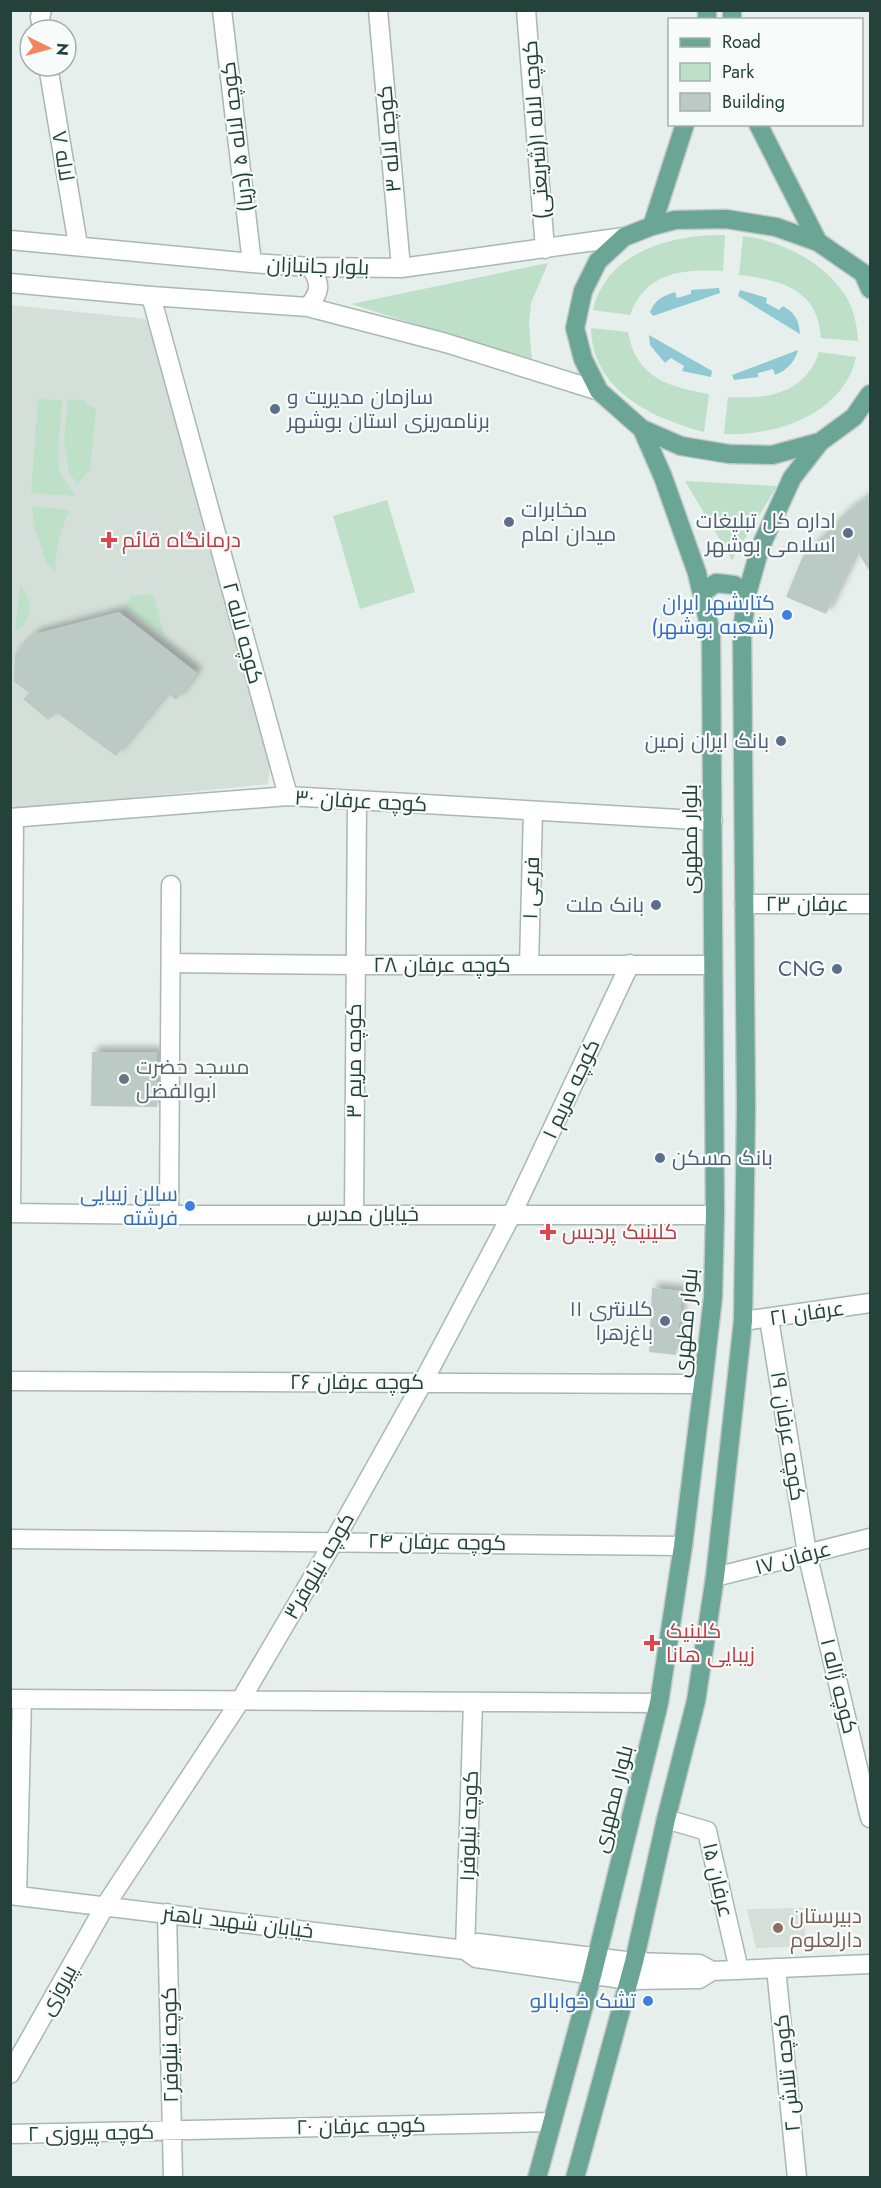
<svg xmlns="http://www.w3.org/2000/svg" width="881" height="2188" font-family="Jost,Cairo,sans-serif">
  <style>
    .built { fill: #d4dfda }
    .green { fill: #bfe0c8 }
    .water { fill: #8ec9d4 }
    .building { fill: #bbcac4; filter: url(#shadow) }
    .lines { fill: none; stroke-linecap: round; stroke-linejoin: round }
    .minor-casing { stroke: #a8b8b2; stroke-width: 21 }
    .major-casing { stroke: #c2cac8; stroke-width: 21 }
    .minor { stroke: #fff; stroke-width: 18 }
    .major { stroke: #6aa596; stroke-width: 18 }
    .service-dot { fill: #5c6f8a; stroke: #f7fbf9; stroke-width: 2 }
    .health-dot { fill: #e0444e; stroke: #f7fbf9; stroke-width: 2 }
    .shop-dot { fill: #3f7fe0; stroke: #f7fbf9; stroke-width: 2 }
    .worship-dot { fill: #6b7280; stroke: #f7fbf9; stroke-width: 2 }
    .education-dot { fill: #8d6e63; stroke: #f7fbf9; stroke-width: 2 }
    .labels { text-anchor: middle; stroke-width: 4.5; stroke-linejoin: round; paint-order: stroke }
    .street-label { font-size: 21px; fill: #24423a; stroke: #f7fbf9 }
    .service-label { font-size: 21px; fill: #4e5e75; stroke: #f7fbf9; text-anchor: end }
    .health-label { font-size: 21px; fill: #be3a42; stroke: #f7fbf9; text-anchor: start }
    .shop-label { font-size: 21px; fill: #366cbe; stroke: #f7fbf9; text-anchor: end }
    .worship-label { font-size: 21px; fill: #5b616d; stroke: #f7fbf9; text-anchor: start }
    .education-label { font-size: 21px; fill: #785e54; stroke: #f7fbf9; text-anchor: start }
  </style>
  <defs>
    <filter id="shadow"><feDropShadow dx="5.5" dy="-5.5" stdDeviation="3" flood-color="#0004"/></filter>
  </defs>
  <rect width="100%" height="100%" fill="#e6efeb"/>
  <!-- built -->
  <path class="built" d="M10,305l137,14 123,442 -2,23 -243,25 -14,-3z
    M804,1908l2,38 -50,2 -9,-39z"/>
  <!-- green -->
  <path class="green" d="M725,235l-2,36c-41,-2 -77,1 -93,44l-37,-5c13,-58 79,-76 132,-75z
    M743,236c39,4 86,29 105,64 7,13 9,27 10,41l-37,-3c-3,-49 -40,-58 -82,-63z
    M548,263l-17,40 -2,20 3,38 -181,-57z
    M591,328l37,4c8,46 41,55 81,62l-5,38c-53,-14 -112,-42 -113,-104z
    M819,352l37,5c-12,57 -81,80 -132,77l4,-37c39,3 78,-4 91,-45z
    M38,399l24,1 -4,57 2,15 15,24 -44,-3z
    M68,399l16,1 4,5 8,3 -6,62 -13,14 -8,-12 -5,-31z
    M685,481l92,5 -45,74z
    M387,500l28,92 -55,17 -27,-93z
    M32,506l38,4c-10,21 -14,39 -15,63l-9,-11 -12,-36z
    M20,585c13,13 15,37 -5,46z
    M153,594l11,41 -40,-28 8,-11z"/>
  <!-- water -->
  <path class="water" d="M719,288l1,5 -67,23 -3,-4c5,-12 12,-16 25,-20l2,6 14,-4v-4z
    M740,290l27,8 -1,5 13,7 4,-4c12,7 16,14 17,28l-62,-38z
    M649,335l63,36 -1,6 -29,-6 2,-5 -13,-8 -6,5 -15,-18z
    M798,350c-3,12 -11,20 -23,25l-2,-6 -15,4v4l-24,3 -2,-5z"/>
  <!-- building -->
  <path class="building" d="M870,496v76l-13,-21 -31,63 -40,-17 17,-41 45,-45z
    M119,612l78,61 -21,27 -9,-7 -51,63 -59,-43 -9,7 -25,-21 7,-6 -16,-11 1,-28 20,-20z
    M92,1052h65v55l-66,-1z
    M652,1288l30,3 -6,64 -27,-3z"/>
  <g class="lines">
    <!-- minor casing -->
    <g class="minor-casing">
      <path id="minor" d="M42,10l-2,7 2,13
        M222,10l30,253
        M378,10l23,258
        M526,10l19,239
        M48,66l30,179
        M10,240l242,23 59,4 90,1 223,-31
        M10,283l141,13 157,11 138,36 153,48
        M151,296l137,500
        M308,307c13,-16 13,-22 3,-40
        M10,818l278,-22 425,25
        M744,904h126
        M171,963l184,2h358
        M529,965l4,-154
        M10,1213l159,2h546
        M11,1213l3,-395
        M354,1214l3,-413
        M169,1215l2,-330
        M769,1319l38,234 63,265
        M743,1321l127,-18
        M10,1381l693,3
        M10,1539l673,7
        M715,1577l155,-39
        M10,1699l649,4
        M666,1819l41,12 32,139
        M10,1895l455,55 11,8 153,22 70,-1 13,-8 158,-7
        M17,1896l5,-196
        M167,1913l6,265
        M465,1950l13,-7 156,19 65,2 13,7
        M465,1950l8,-248
        M776,1968l21,210
        M10,2074l95,-168 135,-205 94,-160 89,-159 89,-168 118,-250
        M10,2134l541,-12"/>
    </g>
    <!-- major casing -->
    <g class="major-casing">
      <path id="major" d="M732,10v10
        M707,20v-10
        M758,124l60,118
        M652,226l33,-102
        M870,289l-7,-16 -45,-31 -42,-15 -50,-8 -51,1 -23,6 -28,11 -26,24 -15,30 -8,37 8,31 16,32 43,38 39,17 48,8 43,1 48,-13 34,-25 16,-23
        M702,593l14,-10 18,2 13,9
        M537,2178l55,-202 67,-273 24,-157 20,-162 10,-87 2,-82 -4,-582 -14,-60 -34,-96 -21,-48
        M575,2178l59,-216 32,-143 30,-118 19,-124 28,-256 3,-213 -4,-477 5,-37 13,-46 32,-70 28,-36"/>
    </g>
    <!-- minor -->
    <use href="#minor" class="minor"/>
    <!-- major -->
    <use href="#major" class="major"/>
  </g>
  <!-- markers -->
  <g class="service-dot">
    <circle cx="275" cy="409" r="6"/>
    <circle cx="509" cy="522" r="6"/>
    <circle cx="848" cy="533" r="6"/>
    <circle cx="781" cy="741" r="6"/>
    <circle cx="656" cy="905" r="6"/>
    <circle cx="837" cy="969" r="6"/>
    <circle cx="660" cy="1158" r="6"/>
    <circle cx="665" cy="1321" r="6"/>
  </g>
  <g class="health-dot">
    <path d="M106 531h6v6h6v6h-6v6h-6v-6h-6v-6h6z"/>
    <path d="M545 1223h6v6h6v6h-6v6h-6v-6h-6v-6h6z"/>
    <path d="M649 1634h6v6h6v6h-6v6h-6v-6h-6v-6h6z"/>
  </g>
  <g class="shop-dot">
    <circle cx="787" cy="615" r="6"/>
    <circle cx="190" cy="1206" r="6"/>
    <circle cx="648" cy="2001" r="6"/>
  </g>
  <circle class="worship-dot" cx="124" cy="1079" r="6"/>
  <circle class="education-dot" cx="778" cy="1928" r="6"/>
  <g class="labels">
    <!-- street labels -->
    <g class="street-label">
      <text transform="translate(536 130) rotate(-94)" y="7">کوچه لاله ۱(شریعتی)</text>
      <text transform="translate(237 137) rotate(-97)" y="7">کوچه لاله ۵ (دریا)</text>
      <text transform="translate(389 139) rotate(-95)" y="7">کوچه لاله ۳</text>
      <text transform="translate(63 156) rotate(81)" y="7">لاله ۷</text>
      <text transform="translate(318 266) rotate(2)" y="7">بلوار جانبازان</text>
      <text transform="translate(243 633) rotate(75)" y="7">کوچه لاله ۲</text>
      <text transform="translate(361 801) rotate(3)" y="7">کوچه عرفان ۳۰</text>
      <text transform="translate(690 839) rotate(-90)" y="7">بلوار مطهری</text>
      <text transform="translate(531 888) rotate(-88)" y="7">فرعی ۱</text>
      <text x="807" y="911">عرفان ۲۳</text>
      <text x="442" y="972">کوچه عرفان ۲۸</text>
      <text transform="translate(354 1061) rotate(-90)" y="7">کوچه مریم ۳</text>
      <text transform="translate(571 1089) rotate(-65)" y="7">کوچه مریم ۱</text>
      <text x="363" y="1221">خیابان مدرس</text>
      <text transform="translate(807 1313) rotate(-8)" y="7">عرفان ۲۱</text>
      <text transform="translate(686 1323) rotate(-85)" y="7">بلوار مطهری</text>
      <text x="357" y="1389">کوچه عرفان ۲۶</text>
      <text transform="translate(788 1436) rotate(81)" y="7">کوچه عرفان ۱۹</text>
      <text transform="translate(437 1542) rotate(1)" y="7">کوچه عرفان ۲۴</text>
      <text transform="translate(793 1558) rotate(-15)" y="7">عرفان ۱۷</text>
      <text transform="translate(319 1566) rotate(-60)" y="7">کوچه نیلوفر۳</text>
      <text transform="translate(839 1686) rotate(76)" y="7">کوچه ژاله ۱</text>
      <text transform="translate(613 1799) rotate(-76)" y="7">بلوار مطهری</text>
      <text transform="translate(469 1826) rotate(-88)" y="7">کوچه نیلوفر۱</text>
      <text transform="translate(718 1880) rotate(77)" y="7">عرفان ۱۵</text>
      <text transform="translate(238 1922) rotate(7)" y="7">خیابان شهید باهنر</text>
      <text transform="translate(58 1990) rotate(-61)" y="7">پیروزی</text>
      <text transform="translate(170 2045) rotate(-91)" y="7">کوچه نیلوفر۲</text>
      <text transform="translate(787 2073) rotate(-96)" y="7">کوچه تلاش ۲</text>
      <text transform="translate(361 2126) rotate(-1)" y="7">کوچه عرفان ۲۰</text>
      <text transform="translate(91 2133) rotate(-1)" y="7">کوچه پیروزی ۲</text>
    </g>
    <!-- service labels -->
    <g class="service-label">
      <text x="287" y="404" text-anchor="start">سازمان مدیریت و<tspan x="287" dy="24">برنامه‌ریزی استان بوشهر</tspan></text>
      <text x="521" y="517" text-anchor="start">مخابرات<tspan x="521" dy="24">میدان امام</tspan></text>
      <text x="836" y="528">اداره کل تبلیغات<tspan x="836" dy="24">اسلامی بوشهر</tspan></text>
      <text x="769" y="748">بانک ایران زمین</text>
      <text x="644" y="912">بانک ملت</text>
      <text x="825" y="976">CNG</text>
      <text x="672" y="1165" text-anchor="start">بانک مسکن</text>
      <text x="653" y="1316">کلانتری ۱۱<tspan x="653" dy="24">باغ‌زهرا</tspan></text>
    </g>
    <!-- health labels -->
    <g class="health-label">
      <text x="122" y="547">درمانگاه قائم</text>
      <text x="562" y="1239">کلینیک پردیس</text>
      <text x="666" y="1638">کلینیک<tspan x="666" dy="24">زیبایی هانا</tspan></text>
    </g>
    <!-- shop labels -->
    <g class="shop-label">
      <text x="775" y="610">کتابشهر ایران<tspan x="775" dy="24">(شعبه بوشهر)</tspan></text>
      <text x="178" y="1201">سالن زیبایی<tspan x="178" dy="24">فرشته</tspan></text>
      <text x="636" y="2008">تشک خوابالو</text>
    </g>
    <!-- worship labels -->
    <g class="worship-label">
      <text x="136" y="1074">مسجد حضرت<tspan x="136" dy="24">ابوالفضل</tspan></text>
    </g>
    <!-- education labels -->
    <g class="education-label">
      <text x="790" y="1923">دبیرستان<tspan x="790" dy="24">دارلعلوم</tspan></text>
    </g>
  </g>
  <!-- border -->
  <rect width="881" height="2188" fill="none" stroke="#24423a" stroke-width="24"/>
  <!-- legend -->
  <rect x="668" y="18" width="195" height="108" fill="#f7fbf9" stroke="#a3b1ad" stroke-width="1.5"/>
  <rect x="680" y="38" width="30" height="9" fill="#6aa596" stroke="#a3b1ad" stroke-width="1.5"/>
  <text x="722" y="48" font-size="18" fill="#24423a">Road</text>
  <rect x="680" y="63" width="30" height="18" fill="#bfe0c8" stroke="#a3b1ad" stroke-width="1.5"/>
  <text x="722" y="78" font-size="18" fill="#24423a">Park</text>
  <rect x="680" y="93" width="30" height="18" fill="#bbcac4" stroke="#a3b1ad" stroke-width="1.5"/>
  <text x="722" y="108" font-size="18" fill="#24423a">Building</text>
  <!-- north arrow -->
  <g transform="translate(48 48) rotate(95)"><circle r="28" fill="#f7fbf9" stroke="#a3b1ad" stroke-width="1.5"/>
  <path d="M0-4.5L10 22L0 15L-10 22Z" fill="#f4845f"/>
  <text y="-9" font-size="16" font-weight="bold" text-anchor="middle" fill="#24423a">N</text>
  </g>
</svg>
